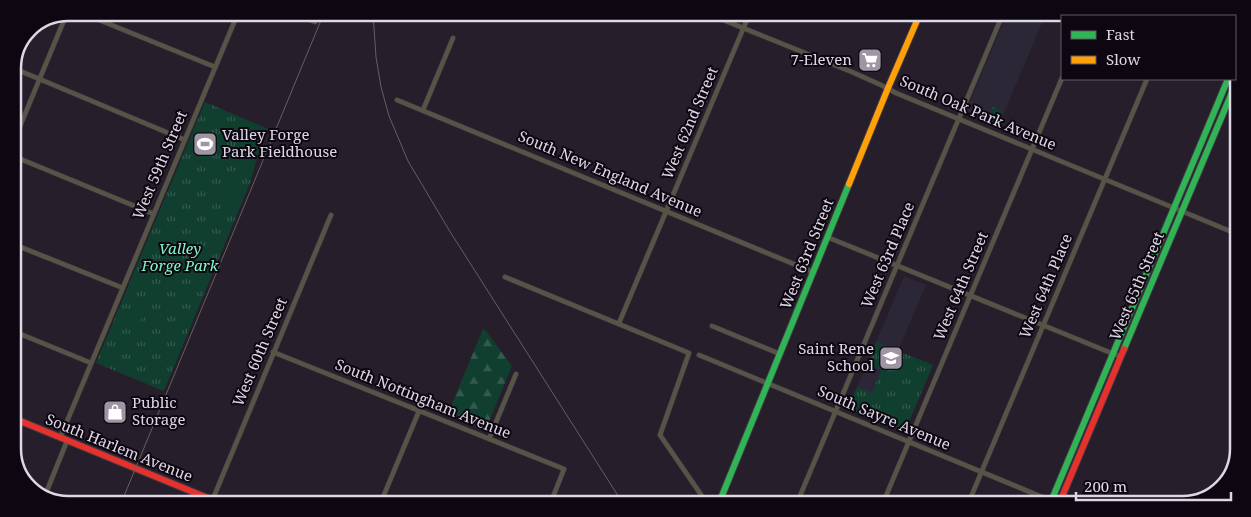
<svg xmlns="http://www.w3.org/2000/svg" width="1251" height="517" font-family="'Noto Serif',serif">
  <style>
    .education { fill: #2b2737 }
    .forest { fill: url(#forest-firs) }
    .park { fill: url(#park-tufts) }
    .pitch { fill: #113f2f }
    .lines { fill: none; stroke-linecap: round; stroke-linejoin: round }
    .street-casing { stroke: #3f3943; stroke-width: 5.5 }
    .fast-casing { stroke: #3f3943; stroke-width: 8 }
    .slow-casing { stroke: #3f3943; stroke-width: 8 }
    .jam-casing { stroke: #3f3943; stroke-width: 8 }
    .street { stroke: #565446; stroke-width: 4.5 }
    .fast { stroke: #30b455; stroke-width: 6 }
    .slow { stroke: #ff9f0a; stroke-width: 6 }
    .jam { stroke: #e5322d; stroke-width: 6 }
    .rail { stroke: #64605e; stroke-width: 1 }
    .labels { text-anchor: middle; stroke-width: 4; stroke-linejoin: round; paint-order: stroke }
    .poi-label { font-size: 15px; fill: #e0d7e6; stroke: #0c0710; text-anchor: end }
    .street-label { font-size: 15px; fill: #e0d7e6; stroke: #0c0710 }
    .park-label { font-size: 15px; font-style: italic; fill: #81f9c6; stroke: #0c0710 }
    .rim { fill: none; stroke: #e0d7e6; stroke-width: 2.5 }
  </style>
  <defs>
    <pattern id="forest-firs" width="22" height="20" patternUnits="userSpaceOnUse" patternTransform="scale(1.25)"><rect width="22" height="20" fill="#113f2f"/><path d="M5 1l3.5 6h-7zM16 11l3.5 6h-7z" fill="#335a4d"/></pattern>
    <pattern id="park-tufts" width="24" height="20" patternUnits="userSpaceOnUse" patternTransform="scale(1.25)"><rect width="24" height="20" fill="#113f2f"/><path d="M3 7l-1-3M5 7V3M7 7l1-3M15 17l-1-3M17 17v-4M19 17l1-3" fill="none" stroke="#335a4d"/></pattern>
  </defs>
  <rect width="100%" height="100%" fill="#261e2a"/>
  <!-- education -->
  <path class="education" d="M1006,16h39l-47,111 -33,-14z
    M904,276l22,9 -28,66 35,14 -28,66 -57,-23z"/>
  <!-- forest -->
  <path class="forest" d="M483,329l3,2 26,35 -26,63 -2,1 -34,-15 -1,-4z"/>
  <!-- park -->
  <path class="park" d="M205,102l63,27 -8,19 -10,35 -86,208 -68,-28z
    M992,107l11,5 -6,15 -9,-4 -1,-3z
    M876,342l57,23 -28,66 -57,-23 9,-21 15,6 9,-23 -14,-6z"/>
  <!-- pitch -->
  <path class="pitch" d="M228,179l13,5 -7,16 -13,-6z
    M133,305l12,5 -7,17 -12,-5z"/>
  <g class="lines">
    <!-- street casing -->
    <g class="street-casing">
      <path id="street" d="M82,13l133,54
        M295,13l20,9
        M711,15l141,57 29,13 15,8 341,141
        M13,68l172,72
        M397,100l416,172
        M423,110l30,-72
        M13,143l54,-130
        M13,156l141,58
        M827,237l294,120
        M13,244l110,44
        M505,277l184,76 -29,82 44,64 8,4
        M619,323l130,-308
        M712,326l68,28
        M13,331l78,32
        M273,352l291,117 -13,33
        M699,355l360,149
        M60,438l178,-425
        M489,439l27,-65
        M44,498l23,-57
        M212,501l119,-286
        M381,502l38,-91
        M797,503l205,-487
        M883,503l179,-425
        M968,504l179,-425"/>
    </g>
    <!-- fast casing -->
    <g class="fast-casing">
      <path id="fast" d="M1124,349l114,-271
        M719,503l130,-319
        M1050,504l178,-425"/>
    </g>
    <!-- slow casing -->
    <g class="slow-casing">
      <path id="slow" d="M849,184l39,-96 31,-72"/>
    </g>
    <!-- jam casing -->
    <g class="jam-casing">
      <path id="jam" d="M1235,62l1,-3
        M13,418l202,83
        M1059,504l65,-155"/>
    </g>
    <!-- street -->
    <use href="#street" class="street"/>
    <!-- fast -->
    <use href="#fast" class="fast"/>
    <!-- slow -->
    <use href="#slow" class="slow"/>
    <!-- jam -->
    <use href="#jam" class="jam"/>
    <!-- rail -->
    <path class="rail" d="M373,14l3,43 5,30 8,29 19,45 41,69 173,272
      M497,14l7,3
      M122,501l202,-488"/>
  </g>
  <!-- icons -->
  <defs>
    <g id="supermarket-square" transform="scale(1.25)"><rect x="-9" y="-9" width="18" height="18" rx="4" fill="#9f96a4" stroke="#0c0710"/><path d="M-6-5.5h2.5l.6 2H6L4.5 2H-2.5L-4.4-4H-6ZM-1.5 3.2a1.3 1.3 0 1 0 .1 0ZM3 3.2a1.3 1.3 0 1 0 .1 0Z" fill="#fff"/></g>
    <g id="stadium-square" transform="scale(1.25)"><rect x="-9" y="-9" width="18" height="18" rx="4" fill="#9f96a4" stroke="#0c0710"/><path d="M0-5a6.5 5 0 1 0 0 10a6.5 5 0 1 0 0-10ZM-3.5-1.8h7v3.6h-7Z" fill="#fff"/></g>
    <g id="school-square" transform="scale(1.25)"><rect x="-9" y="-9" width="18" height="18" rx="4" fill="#9f96a4" stroke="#0c0710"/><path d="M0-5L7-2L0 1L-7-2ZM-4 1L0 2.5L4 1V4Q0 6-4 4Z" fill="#fff"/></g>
    <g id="shop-square" transform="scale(1.25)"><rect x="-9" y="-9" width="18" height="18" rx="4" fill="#9f96a4" stroke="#0c0710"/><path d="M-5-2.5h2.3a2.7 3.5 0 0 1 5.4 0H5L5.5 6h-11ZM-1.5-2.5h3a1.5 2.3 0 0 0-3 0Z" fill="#fff"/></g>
  </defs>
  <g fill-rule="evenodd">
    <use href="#supermarket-square" x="870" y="60"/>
    <use href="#stadium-square" x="205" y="144"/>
    <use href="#school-square" x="891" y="358"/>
    <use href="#shop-square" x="115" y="412"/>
  </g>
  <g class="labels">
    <!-- poi labels -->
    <g class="poi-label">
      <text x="852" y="65">7-Eleven</text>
      <text x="222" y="140" text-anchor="start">Valley Forge<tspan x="222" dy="17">Park Fieldhouse</tspan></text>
      <text x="874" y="354">Saint Rene<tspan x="874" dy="17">School</tspan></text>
      <text x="132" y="408" text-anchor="start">Public<tspan x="132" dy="17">Storage</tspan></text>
    </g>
    <!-- street labels -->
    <g class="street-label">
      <text transform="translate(978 113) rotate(23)" y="5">South Oak Park Avenue</text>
      <text transform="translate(690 123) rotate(-67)" y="5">West 62nd Street</text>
      <text transform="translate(160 165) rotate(-67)" y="5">West 59th Street</text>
      <text transform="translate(610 174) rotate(23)" y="5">South New England Avenue</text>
      <text transform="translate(807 254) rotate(-68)" y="5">West 63rd Street</text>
      <text transform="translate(888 255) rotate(-67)" y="5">West 63rd Place</text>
      <text transform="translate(961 286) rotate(-67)" y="5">West 64th Street</text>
      <text transform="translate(1046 286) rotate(-67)" y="5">West 64th Place</text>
      <text transform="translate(1137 286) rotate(-67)" y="5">West 65th Street</text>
      <text transform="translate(260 352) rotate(-67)" y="5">West 60th Street</text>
      <text transform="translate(423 399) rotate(22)" y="5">South Nottingham Avenue</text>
      <text transform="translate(884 418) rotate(23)" y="5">South Sayre Avenue</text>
      <text transform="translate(119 448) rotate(22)" y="5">South Harlem Avenue</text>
    </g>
    <!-- park labels -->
    <g class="park-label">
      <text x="180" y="254">Valley<tspan x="180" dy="17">Forge Park</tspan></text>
    </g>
  </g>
  <!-- crop -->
  <path d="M0 0H1251V517H0ZM68 21H1183A47 47 0 0 1 1230 68V449A47 47 0 0 1 1183 496H68A47 47 0 0 1 21 449V68A47 47 0 0 1 68 21Z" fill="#0c0710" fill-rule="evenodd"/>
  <path class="rim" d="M68 21H1183A47 47 0 0 1 1230 68V449A47 47 0 0 1 1183 496H68A47 47 0 0 1 21 449V68A47 47 0 0 1 68 21Z"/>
  <!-- legend -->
  <rect x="1061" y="15" width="175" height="65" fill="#0c0710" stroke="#615a66"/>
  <rect x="1071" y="31" width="25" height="8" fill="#30b455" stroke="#615a66"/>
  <text x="1106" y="40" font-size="15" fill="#e0d7e6">Fast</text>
  <rect x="1071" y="56" width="25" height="8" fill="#ff9f0a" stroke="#615a66"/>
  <text x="1106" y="65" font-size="15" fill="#e0d7e6">Slow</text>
  <!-- scale -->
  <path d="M1076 492v8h155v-8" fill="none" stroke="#e0d7e6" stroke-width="2.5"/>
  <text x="1084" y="492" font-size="15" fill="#e0d7e6" stroke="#0c0710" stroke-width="4" paint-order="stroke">200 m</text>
</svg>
